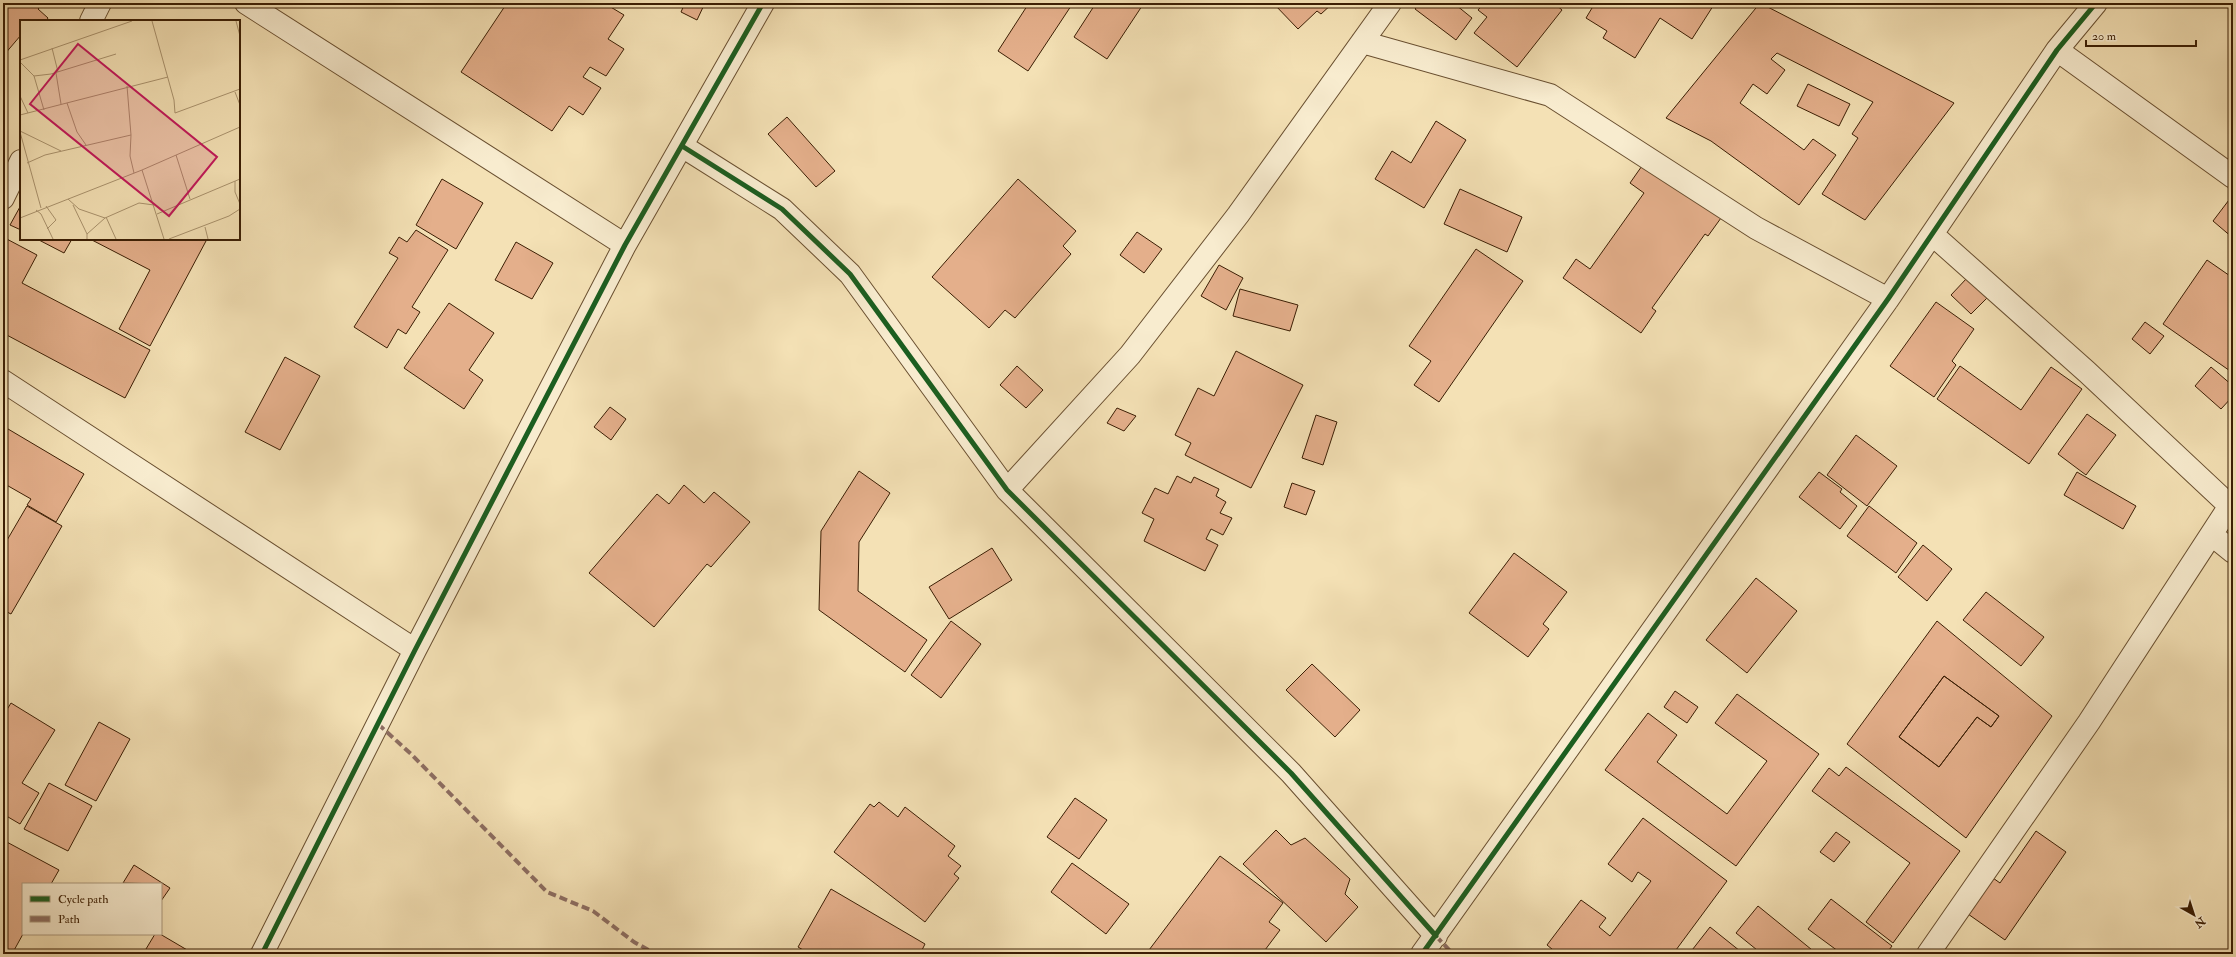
<svg xmlns="http://www.w3.org/2000/svg" width="2236" height="957" font-family="'IM FELL Double Pica',serif">
  <style>
    .building { fill: #e4af8b; stroke: #3b1e04; fill-rule: evenodd }
    .lines { fill: none; stroke-linecap: round; stroke-linejoin: round }
    .minor-casing { stroke: #694f30; stroke-width: 24 }
    .minor { stroke: #f8eccf; stroke-width: 22 }
    .quiet { stroke: #8d6e63; stroke-width: 4; stroke-dasharray: 8 4; stroke-linecap: butt }
    .cycleway-casing { stroke: #f8eccf; stroke-width: 8 }
    .cycleway { stroke: #1b5e20; stroke-width: 5 }
    .inset-road { fill: none; stroke: #aa936e; stroke-width: 1 }
    .view { fill: #c2185b; fill-opacity: 0.15; stroke: #c2185b; stroke-width: 2 }
    .inset-edge { fill: none; stroke: #3b1e04; stroke-width: 2 }
  </style>
  <rect width="100%" height="100%" fill="#f4e1b5"/>
  <filter id="stains"><feTurbulence type="fractalNoise" baseFrequency=".005" numOctaves="4"/><feColorMatrix values="0 0 0 0 .2 0 0 0 0 .09 0 0 0 0 .02 0 0 0 .5 -.17"/></filter>
  <radialGradient id="worn" r=".72"><stop offset=".6" stop-color="#630" stop-opacity="0"/><stop offset="1" stop-color="#630" stop-opacity=".3"/></radialGradient>
  <!-- building -->
  <path class="building" d="M3,3h40l-5,6 10,9 -2,3h-25v14l-17,20z
    M507,3h97l20,12 -16,24 16,10 -18,27 -16,-9 -7,10 18,11 -18,27 -14,-9 -17,25 -91,-59z
    M685,3h20l-8,17 -16,-8z
    M1029,3h44l-45,68 -30,-20z
    M1096,3h48l-37,56 -33,-22z
    M1273,3h60l-12,11 -4,-3 -19,18z
    M1420,3h37l-1,2 16,13 -16,22 -41,-31z
    M1461,3h9l-3,4z
    M1484,3h70l8,7 -45,57 -43,-34 13,-16 -9,-7z
    M1595,3h120l-23,36 -32,-21 -25,40 -32,-20 4,-7 -21,-13z
    M1760,3l194,100 -89,117 -43,-26 36,-56 -6,-4 21,-32 -96,-49 -6,6 14,11 -18,24 -14,-10 -13,19 64,47 9,-11 23,16 -37,50 -88,-64 -45,-23z
    M1808,84l42,20 -11,22 -42,-20z
    M787,117l48,54 -19,16 -48,-53z
    M1436,121l30,19 -42,68 -49,-29 17,-28 19,12z
    M1644,163l77,55 -13,18 -3,-2 -53,74 4,3 -15,22 -78,-55 13,-19 14,10 54,-76 -14,-10z
    M442,179l41,24 -27,46 -40,-24z
    M1018,179l58,52 -13,15 8,8 -56,64 -10,-8 -16,18 -57,-51z
    M1460,189l62,28 -15,35 -63,-28z
    M2232,196h1v42l-20,-17z
    M21,205v25l-11,-5z
    M416,230l32,20 -36,57 8,5 -14,22 -8,-5 -11,19 -33,-21 44,-69 -9,-5 10,-16 8,5z
    M1137,232l25,17 -18,24 -24,-18z
    M3,237l34,18 -15,28 128,67 -25,48 -122,-65z
    M37,239h35l-8,14z
    M90,239h113l3,2 -56,105 -31,-17 31,-59z
    M516,242l37,21 -21,36 -37,-19z
    M1476,249l47,32 -84,121 -25,-17 17,-24 -22,-15z
    M2207,260l26,18v95l-70,-49z
    M1219,265l24,13 -17,32 -25,-14z
    M1967,278l21,19 -17,17 -20,-19z
    M1240,289l58,16 -8,26 -57,-15z
    M1936,302l38,27 -22,32 4,4 -22,32 -44,-31z
    M449,303l45,30 -25,37 14,10 -19,29 -60,-41z
    M2145,322l19,14 -14,18 -18,-15z
    M1236,351l67,34 -52,103 -66,-33 6,-12 -16,-8 23,-47 16,8z
    M285,357l35,19 -40,74 -35,-18z
    M1017,366l26,24 -17,18 -26,-23z
    M1960,366l61,44 30,-43 31,22 -53,75 -92,-65z
    M2211,367l22,19v10l-12,13 -26,-23z
    M610,407l16,12 -15,21 -17,-13z
    M1117,408l19,8 -12,15 -17,-8z
    M2087,414l29,21 -30,40 -28,-21z
    M1316,415l21,7 -14,43 -21,-7z
    M3,426l81,48 -28,48 -29,-17 4,-6 -28,-16z
    M1856,435l41,31 -30,40 -40,-31z
    M859,471l31,22 -31,49 -1,49 69,49 -22,32 -86,-62 2,-79z
    M1819,472l23,17 -2,3 17,14 -17,23 -41,-32z
    M2077,472l59,34 -13,23 -59,-34z
    M1177,476l14,7 3,-6 25,12 -3,7 10,6 -6,11 12,5 -9,17 -12,-6 -5,10 12,6 -13,26 -61,-30 10,-22 -12,-6 13,-25 13,6z
    M1292,483l23,8 -9,24 -22,-8z
    M684,485l20,18 10,-11 36,30 -39,45 -4,-3 -53,63 -65,-54 68,-79 12,10z
    M27,506l35,20 -51,88 -8,-4v-63z
    M1869,506l48,37 -21,30 -49,-37z
    M1923,545l29,24 -25,32 -29,-24z
    M992,548l20,32 -63,39 -20,-32z
    M1514,553l53,39 -24,32 6,5 -21,28 -59,-44z
    M1756,578l41,33 -50,62 -41,-33z
    M1986,592l58,45 -23,29 -58,-46z
    M951,621l30,23 -40,54 -30,-23z
    M1937,621l115,95 -86,122 -119,-94zM1944,676l55,40 -8,11 -14,-10 -38,50 -40,-30z
    M1312,664l48,46 -25,27 -49,-47z
    M1944,676l55,40 -8,11 -14,-10 -38,50 -40,-30z
    M1675,691l23,16 -11,16 -23,-16z
    M1737,694l82,60 -83,112 -131,-96 43,-57 29,22 -20,27 70,52 40,-53 -52,-38z
    M11,703l44,27 -33,53 17,10 -19,31 -17,-10v-98z
    M99,722l31,17 -34,62 -31,-16z
    M1846,767l114,84 -67,92 -27,-21 44,-59 -98,-72 17,-23 10,8z
    M49,783l43,23 -24,45 -44,-22z
    M1075,798l32,22 -28,39 -32,-22z
    M879,802l19,15 7,-10 50,39 -7,10 13,10 -7,8 5,4 -34,44 -91,-70 36,-48 4,3z
    M1643,818l84,63 -54,73h-115l-11,-9 34,-45 25,18 -7,9 11,9 41,-55 -13,-9 -6,10 -24,-18z
    M1276,830l15,15 14,-7 45,41 -5,15 13,13 -32,35 -83,-78z
    M2036,831l30,21 -61,88 -37,-26 25,-36 7,5z
    M1836,832l14,10 -16,20 -14,-10z
    M3,840l56,30 -8,14h-28v50l-11,20h-9v-61l3,-6 -3,-2z
    M1220,856l63,47 -14,19 11,8 -18,24h-116z
    M1072,863l57,41 -23,30 -55,-42z
    M134,865l36,23 -9,13v-17l-38,-1z
    M831,889l94,55 -5,10h-110l-12,-7z
    M1831,899l61,47 -6,8h-44l-34,-25z
    M1758,906l59,48h-55l-26,-21z
    M1710,927l30,24 -2,3h-49z
    M155,934h5l34,20h-51z
    M2036,950l6,4h-9z"/>
  <g class="lines">
    <!-- minor casing -->
    <g class="minor-casing">
      <path id="minor" d="M246,3l379,242
        M91,21l9,-18
        M1362,42l188,53 206,133 132,71
        M2057,50l176,127
        M682,146l100,63 68,65 157,216 284,283 145,163
        M3,198l18,-37
        M1933,235l154,137 143,134
        M3,381l412,269
        M1007,490l123,-135 108,-140 152,-212
        M2212,535l21,17
        M262,954l153,-304 210,-405 138,-242
        M1422,954l466,-655 169,-249 39,-47
        M1928,954l161,-232 144,-221"/>
    </g>
    <!-- minor -->
    <use href="#minor" class="minor"/>
    <!-- quiet -->
    <path class="quiet" d="M378,724l33,30 136,138 46,19 41,31 22,12
      M1436,936l17,18"/>
    <!-- cycleway casing -->
    <g class="cycleway-casing">
      <path id="cycleway" d="M682,146l100,63 68,65 157,216 284,283 145,163
        M262,954l153,-304 210,-405 138,-242
        M1422,954l466,-655 169,-249 39,-47"/>
    </g>
    <!-- cycleway -->
    <use href="#cycleway" class="cycleway"/>
  </g>
  <!-- overview -->
  <g transform="translate(20 20)">
    <rect width="220" height="220" fill="#f4e1b5"/>
    <path class="inset-road" d="M132,1l22,79 1,13 65,-24M216,1l4,15M32,28l6,24M0,40l112,-39M0,42l14,14 10,34M36,53l5,31M14,56l17,-2 65,-20M107,66l4,49 -1,21 4,17M215,72l5,13M0,76l8,17M47,83l10,29 9,13M0,95l148,-38M0,111l41,20M0,112l21,76M156,135l14,44M7,143l18,-8 86,-20M122,150l22,69M215,161v11l5,12M48,179l11,10 26,9 34,-15 15,2M53,185l14,29M26,186l10,14 -9,9M16,190l5,4 12,25M137,194l83,-35M86,197l10,22M0,198l122,-48 98,-43M185,207l3,12M67,219v-5l18,-16M149,219l60,-23 11,-7"/>
    <path class="view" d="M58,24l139,113 -48,59 -139,-112z"/>
    <rect width="220" height="220" class="inset-edge"/>
  </g>
  <!-- margin -->
  <rect width="2236" height="957" fill="none" stroke="#f4e1b5" stroke-width="16"/>
  <rect x="4" y="4" width="2228" height="949" fill="none" stroke="#3b1e04" stroke-width="2"/>
  <rect x="8" y="8" width="2220" height="941" fill="none" stroke="#3b1e04"/>
  <!-- legend -->
  <rect x="22" y="883" width="140" height="52" fill="#f8eccf" stroke="#ac9a7e"/>
  <rect x="30" y="896" width="20" height="6" fill="#1b5e20" stroke="#ac9a7e"/>
  <text x="58" y="903" font-size="12" fill="#3b1e04">Cycle path</text>
  <rect x="30" y="916" width="20" height="6" fill="#8d6e63" stroke="#ac9a7e"/>
  <text x="58" y="923" font-size="12" fill="#3b1e04">Path</text>
  <!-- north arrow -->
  <g transform="translate(2194 915) rotate(141)" stroke="#f8eccf" stroke-width="3" paint-order="stroke">
  <path d="M0-3L7 15L0 10L-7 15Z" fill="#3b1e04"/>
  <text y="-6" font-size="11" font-weight="bold" text-anchor="middle" fill="#3b1e04">N</text>
  </g>
  <!-- scale -->
  <path d="M2086 40v6h110v-6" fill="none" stroke="#3b1e04" stroke-width="2"/>
  <text x="2092" y="40" font-size="12" fill="#3b1e04" stroke="#f8eccf" stroke-width="3" paint-order="stroke">20 m</text>
  <rect width="100%" height="100%" filter="url(#stains)"/>
  <rect width="100%" height="100%" fill="url(#worn)"/>
</svg>
